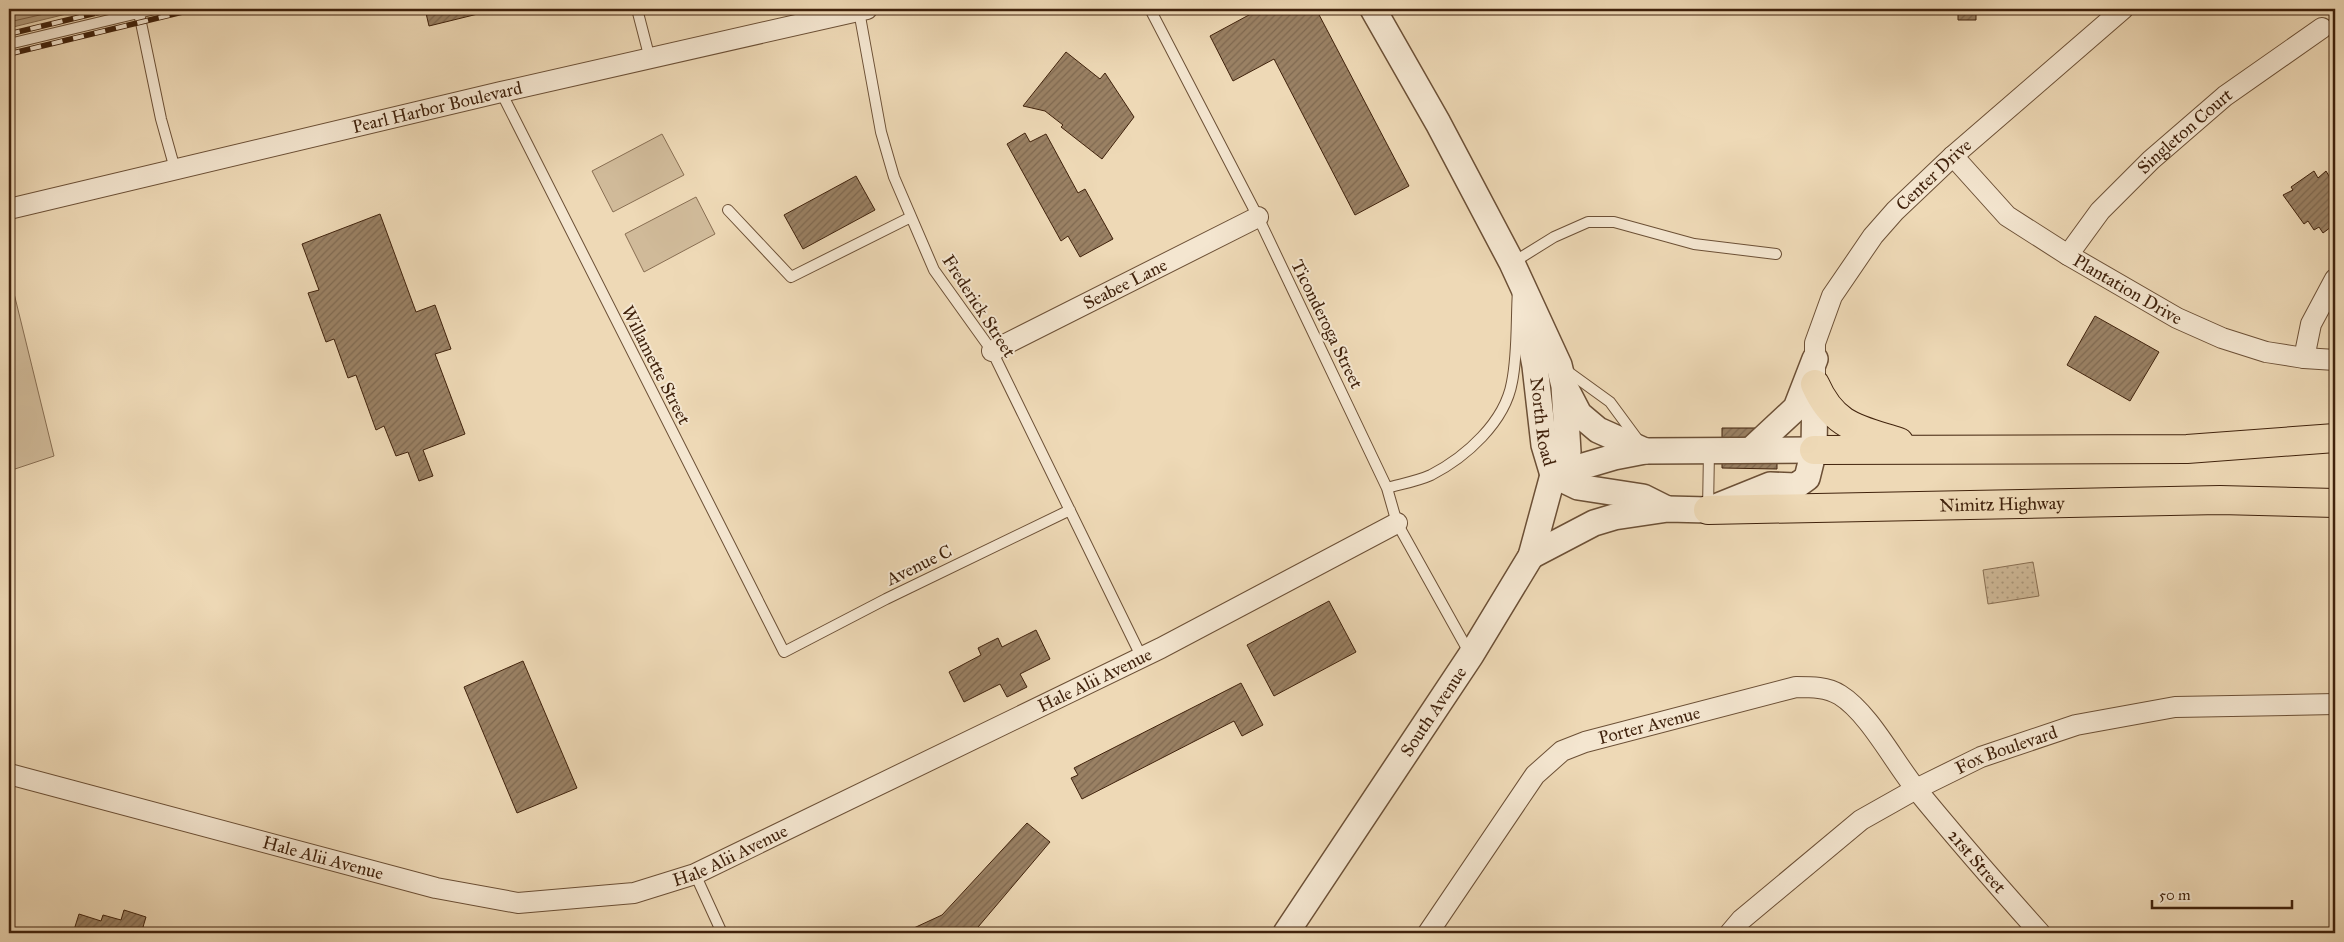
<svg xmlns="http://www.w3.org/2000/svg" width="2344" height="942" font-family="'IM FELL Great Primer',serif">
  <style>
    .grass { fill: url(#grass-dots); stroke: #886e52 }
    .garden { fill: #d0ba99; stroke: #886e52 }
    .water { fill: #b39b7c; stroke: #856b4f }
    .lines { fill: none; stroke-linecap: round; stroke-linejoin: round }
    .shore { stroke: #7a5e44; stroke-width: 1 }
    .building { fill: url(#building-hatch); stroke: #40220c }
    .service-casing { stroke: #6c5036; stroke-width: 12 }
    .minor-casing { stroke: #6c5036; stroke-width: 22 }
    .tertiary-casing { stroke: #6c5036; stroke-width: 28 }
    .primary-casing { stroke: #40220c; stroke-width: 30 }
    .service { stroke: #f4e6d0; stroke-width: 10 }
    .minor { stroke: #f4e6d0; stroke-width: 20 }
    .tertiary { stroke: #f4e6d0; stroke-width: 25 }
    .primary { stroke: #eed9b6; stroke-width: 28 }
    .rail-casing { stroke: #40220c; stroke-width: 5.5 }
    .rail { stroke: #f4e6d0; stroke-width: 4; stroke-dasharray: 11; stroke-linecap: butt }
    .labels { text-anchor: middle; stroke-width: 4; stroke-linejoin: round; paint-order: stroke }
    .street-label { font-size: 18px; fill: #40220c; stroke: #f4e6d0 }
  </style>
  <defs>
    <pattern id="grass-dots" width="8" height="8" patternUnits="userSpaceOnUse" patternTransform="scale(1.25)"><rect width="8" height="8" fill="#d0ba99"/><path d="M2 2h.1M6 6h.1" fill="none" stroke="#aa977b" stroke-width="1.8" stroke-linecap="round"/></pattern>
    <pattern id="building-hatch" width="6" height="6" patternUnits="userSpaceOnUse" patternTransform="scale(1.25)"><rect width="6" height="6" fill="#9a8164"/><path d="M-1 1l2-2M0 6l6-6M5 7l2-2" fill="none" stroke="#7f6951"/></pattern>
  </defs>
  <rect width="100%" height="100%" fill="#eed9b6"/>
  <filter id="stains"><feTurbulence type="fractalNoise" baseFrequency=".004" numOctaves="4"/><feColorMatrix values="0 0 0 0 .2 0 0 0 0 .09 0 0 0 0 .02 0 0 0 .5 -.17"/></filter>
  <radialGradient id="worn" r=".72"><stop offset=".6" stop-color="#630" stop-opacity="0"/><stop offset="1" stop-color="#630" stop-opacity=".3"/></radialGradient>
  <!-- grass -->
  <path class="grass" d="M2033,562l6,34 -51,8 -5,-34z"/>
  <!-- garden -->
  <path class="garden" d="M662,134l22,41 -71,37 -21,-41z
    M696,197l19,37 -71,38 -19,-38z
    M9,273l45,183 -45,15z"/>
  <!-- water -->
  <path class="water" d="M9,9h78l-78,19z"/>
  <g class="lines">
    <!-- shore -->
    <path class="shore" d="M9,22l57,-13"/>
  </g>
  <!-- building -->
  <path class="building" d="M425,9h64l1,2 -61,15z
    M1260,9h56l93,177 -54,29 -81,-156 -41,22 -23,-45z
    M1958,9h18v11h-18z
    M1066,52l34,27 5,-6 29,44 -32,42 -41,-32 2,-2 -18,-14 -22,-5z
    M1025,133l5,9 16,-8 32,59 7,-4 28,50 -33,18 -12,-21 -7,5 -54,-97z
    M2314,171l4,7 8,-7 9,15v38l-12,9 -4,-6 -5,3 -6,-9 -4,3 -21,-29 10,-5 -2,-3z
    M856,176l19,34 -72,39 -19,-34z
    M380,214l36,98 19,-7 16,44 -16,5 30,80 -42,16 10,26 -14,5 -11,-29 -12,4 -12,-30 -8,4 -20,-55 -8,3 -14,-39 -8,3 -18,-49 11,-3 -17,-46z
    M2095,316l64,36 -29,49 -63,-36z
    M1722,428h55v41l-55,-1z
    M1329,601l27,51 -82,44 -27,-51z
    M1036,630l14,29 -30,15 7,13 -20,10 -7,-13 -36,18 -15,-30 32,-17 -3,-7 20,-10 4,9z
    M523,661l54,127 -60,25 -53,-126z
    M1241,683l22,42 -21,11 -8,-15 -152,78 -11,-21 7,-3 -4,-7z
    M1027,823l23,19 -77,91h-70l39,-18z
    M124,910l22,7 -3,10 6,2 -2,4h-74l6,-19 22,7 2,-6 18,5z"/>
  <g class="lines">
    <!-- service casing -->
    <g class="service-casing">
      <path id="service" d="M637,9l13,50
        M1150,9l108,208 129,271 10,35 73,131
        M859,11l22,121 13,45 40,93 58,81 150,307
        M139,13l22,106 14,50
        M9,44l146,-35
        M501,92l283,560 102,-53 184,-89
        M728,210l63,67 120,-60
        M1512,263l42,-26 34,-15h26l80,22 82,10
        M1563,368l47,34 28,38
        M1387,488c14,-4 31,-7 44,-13 35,-18 74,-53 81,-93 6,-30 4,-62 6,-92
        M1708,509l1,-58
        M695,874l27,59"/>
    </g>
    <!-- minor casing -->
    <g class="minor-casing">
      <g id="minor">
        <path id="s1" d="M1953,156l54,60 61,39 109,63 45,20 44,14 38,6 31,2"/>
        <path id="s2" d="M9,209l492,-117 366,-83"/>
        <path id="s3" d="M2068,255l32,-44 51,-51 74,-64 97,-68"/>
        <path id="s4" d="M992,351l266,-134"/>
        <path d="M2304,358l7,-34 24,-45"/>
        <path id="s5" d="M1815,375v-32l17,-47 41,-60 22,-25 58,-55 170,-147"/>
        <path id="s6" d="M9,774l427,114 82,15 116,-10 61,-19 466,-226 236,-125"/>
        <path id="s7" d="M1428,933l107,-158 27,-24 23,-9 211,-55c16,0 31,0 44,8 29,18 54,67 76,94 40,49 82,97 124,144"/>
        <path id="s8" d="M1730,933l11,-13 120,-100 55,-31 65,-32 95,-32 99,-18 160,-3"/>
      </g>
    </g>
    <!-- tertiary casing -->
    <g class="tertiary-casing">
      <g id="tertiary">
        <path id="s9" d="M1526,318l9,48 9,79 9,30"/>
        <path d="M1566,389l13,25 19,16 47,21"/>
        <path d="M1752,449l44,-41 19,-49"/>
        <path d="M1553,475l61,-18 31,-6 169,-1"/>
        <path d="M1553,475l25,12 65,10 22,11"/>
        <path d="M1531,556l63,-33 20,-6 54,-8 40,1 62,-25 26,1 11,-8 7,-28 1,-66"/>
        <path id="s10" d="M1286,933l185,-278 60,-99 22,-81 15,-23 -4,-66 -5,-21 -47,-102 -74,-140 -65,-114"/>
      </g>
    </g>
    <!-- primary casing -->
    <g class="primary-casing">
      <g id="primary">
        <path d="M1815,384c19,43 43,45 84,58"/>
        <path d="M1814,450l373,-1 148,-11"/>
        <path id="s11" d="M1708,510l512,-10 115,3"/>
      </g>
    </g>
    <!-- service -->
    <use href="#service" class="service"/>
    <!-- minor -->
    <use href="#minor" class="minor"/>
    <!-- tertiary -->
    <use href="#tertiary" class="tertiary"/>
    <!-- primary -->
    <use href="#primary" class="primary"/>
    <!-- rail casing -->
    <g class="rail-casing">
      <path id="rail" d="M9,34l104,-25
        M9,54l186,-45"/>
    </g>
    <!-- rail -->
    <use href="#rail" class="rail"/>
  </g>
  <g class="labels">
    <!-- street labels -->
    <g class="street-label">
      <text dy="6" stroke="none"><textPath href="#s2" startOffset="440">Pearl Harbor Boulevard</textPath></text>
      <text dy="6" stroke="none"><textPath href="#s3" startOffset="171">Singleton Court</textPath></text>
      <text dy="6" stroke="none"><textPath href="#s5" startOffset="241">Center Drive</textPath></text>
      <text dy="6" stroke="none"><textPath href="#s4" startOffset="149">Seabee Lane</textPath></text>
      <text dy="6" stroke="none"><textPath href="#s1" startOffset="222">Plantation Drive</textPath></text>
      <text transform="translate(979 306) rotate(57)" y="6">Frederick Street</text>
      <text transform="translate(1327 324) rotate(64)" y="6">Ticonderoga Street</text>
      <text transform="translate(656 365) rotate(63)" y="6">Willamette Street</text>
      <text dy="6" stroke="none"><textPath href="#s9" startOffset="105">North Road</textPath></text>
      <text dy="6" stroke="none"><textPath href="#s11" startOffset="294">Nimitz Highway</textPath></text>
      <text transform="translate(919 565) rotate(-26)" y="6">Avenue C</text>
      <text dy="6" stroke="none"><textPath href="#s6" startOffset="1150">Hale Alii Avenue</textPath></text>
      <text dy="6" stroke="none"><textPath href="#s10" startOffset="266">South Avenue</textPath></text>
      <text dy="6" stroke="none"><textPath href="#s7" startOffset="318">Porter Avenue</textPath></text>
      <text dy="6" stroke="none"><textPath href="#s8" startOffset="335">Fox Boulevard</textPath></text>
      <text dy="6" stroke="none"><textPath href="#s6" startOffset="745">Hale Alii Avenue</textPath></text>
      <text dy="6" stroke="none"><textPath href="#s6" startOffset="325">Hale Alii Avenue</textPath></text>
      <text dy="6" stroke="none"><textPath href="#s7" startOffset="731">21st Street</textPath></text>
    </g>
  </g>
  <!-- margin -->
  <rect width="2344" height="942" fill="none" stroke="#eed9b6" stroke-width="30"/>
  <rect x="10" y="10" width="2324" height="922" fill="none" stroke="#40220c" stroke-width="2.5"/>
  <rect x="15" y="15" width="2314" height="912" fill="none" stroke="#40220c"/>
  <!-- scale -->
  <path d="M2152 900v8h140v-8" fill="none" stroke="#40220c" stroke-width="2.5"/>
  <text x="2159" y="900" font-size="15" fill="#40220c" stroke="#f4e6d0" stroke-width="4" paint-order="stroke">50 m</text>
  <rect width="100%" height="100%" filter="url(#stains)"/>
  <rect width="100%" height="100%" fill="url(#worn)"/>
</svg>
